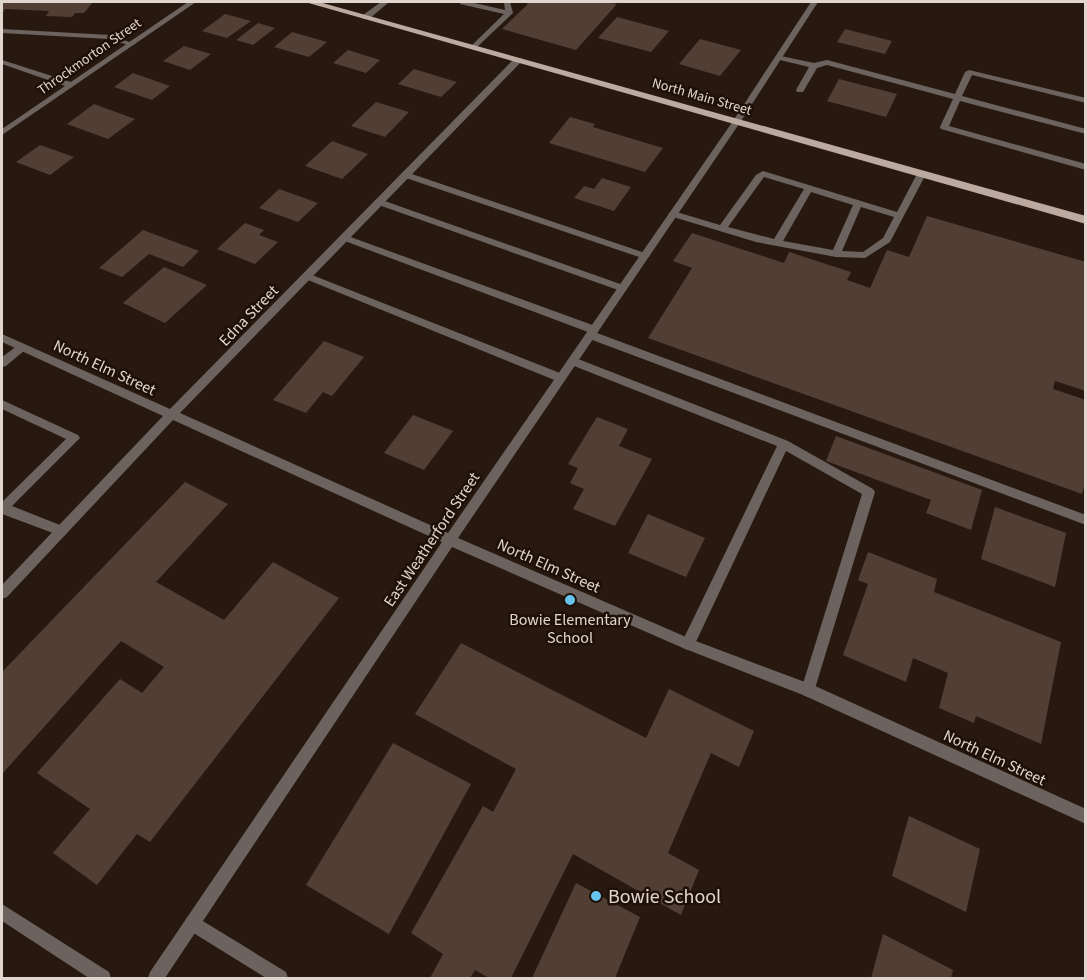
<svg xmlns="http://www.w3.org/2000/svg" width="1087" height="980" font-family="'Source Sans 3',sans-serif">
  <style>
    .building { fill: #513f35 }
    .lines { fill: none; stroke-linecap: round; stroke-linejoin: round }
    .service { fill: #6c635e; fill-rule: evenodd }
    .minor { fill: #6c635e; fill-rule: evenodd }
    .primary { fill: #bcaaa0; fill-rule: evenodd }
    .poi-dot { fill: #67c4ef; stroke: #1f1007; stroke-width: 2 }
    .labels { text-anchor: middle; stroke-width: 5; stroke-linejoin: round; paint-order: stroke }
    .far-street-label { font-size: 14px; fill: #e0d5cf; stroke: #1f1007 }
    .street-label { font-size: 16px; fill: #e0d5cf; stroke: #1f1007 }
    .poi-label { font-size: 16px; fill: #e0d5cf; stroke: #1f1007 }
    .near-poi-label { font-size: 20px; fill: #e0d5cf; stroke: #1f1007; text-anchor: start }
  </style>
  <rect width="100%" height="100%" fill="#281910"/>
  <!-- building -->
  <path class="building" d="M2,2h91l-9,11h-9l-3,4 -26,-1 3,-5 -44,-2 -3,5z
    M522,2h85l10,2 -41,46 -74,-21 26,-25z
    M225,14l26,7 -24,17 -25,-7z
    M617,17l52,14 -18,21 -53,-14z
    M258,23l17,5 -22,17 -17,-5z
    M845,29l47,12 -7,13 -48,-12z
    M292,32l35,10 -18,15 -35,-10z
    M700,39l41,11 -21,26 -41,-12z
    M184,46l27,8 -21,16 -27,-9z
    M348,50l32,10 -14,13 -33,-10z
    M414,69l43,13 -16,15 -43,-13z
    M133,73l37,13 -18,14 -38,-13z
    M839,79l58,15 -11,23 -59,-16z
    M376,102l33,10 -24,25 -34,-11z
    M94,104l41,15 -27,20 -41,-15z
    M570,117l25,7 -2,3 70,21 -18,24 -96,-29z
    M332,141l36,13 -26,25 -37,-13z
    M40,145l34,12 -24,18 -34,-13z
    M602,178l29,9 -17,24 -40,-13 10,-12 10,3z
    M279,189l39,14 -20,19 -39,-14z
    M927,216l159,46v129l-31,-10 -2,8 33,11v80l-4,14 -434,-156 44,-70 -19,-7 19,-28 92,30 5,-11 62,20 -4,8 23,8 17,-38 22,7z
    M245,223l19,7 -5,5 19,7 -23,22 -38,-15z
    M143,230l56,21 -16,16 -34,-13 -27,23 -23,-9z
    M164,267l43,18 -42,38 -42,-20z
    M324,341l40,16 -32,39 -9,-4 -17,21 -33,-13z
    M413,415l40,16 -29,39 -40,-17z
    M597,417l31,12 -9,17 33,13 -37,67 -42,-17 11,-20 -14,-6 8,-15 -10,-4z
    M836,436l146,54 -11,40 -45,-17 5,-13 -105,-39z
    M185,482l43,22 -72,78 68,38 49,-58 66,36 -189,244 -13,-8 -40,51 -44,-32 37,-44 -53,-36 83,-94 22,14 22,-26 -43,-26 -119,133v-102z
    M995,507l71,26 -11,54 -74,-28z
    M648,514l57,24 -19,39 -58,-24z
    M868,552l69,27 -3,13 127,50 -20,102 -65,-28 -2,7 -35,-15 9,-35 -35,-15 -7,24 -63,-27 25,-71 -10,-4z
    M461,643l185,95 23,-49 85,42 -15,36 -28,-14 -43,100 31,17 -18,45 -108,-61 -62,124h-22l-14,-8 -5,8h-40l13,-24 -32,-21 72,-127 10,6 23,-43 -101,-55z
    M393,743l78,41 -82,150 -83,-49z
    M909,816l71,33 -14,63 -74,-36z
    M576,883l64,34 -25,61h-83z
    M883,934l70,36 -2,8h-80z"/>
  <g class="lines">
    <!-- service -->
    <path class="service" d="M460,2h10l35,8 -1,-8h6l3,11 -39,37 -4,-2 1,-2 33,-32 -44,-10z
      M2,29l108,6 25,9 -4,2 -22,-7 -107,-6z
      M776,55l38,8 13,-3 128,34 10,-22 4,-2 117,28v5l-114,-28 -10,21 124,33v5l-126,-33 -11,25 137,38v6l-145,-41 -1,-2 13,-28 -126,-34 -10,3 -14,24h-6l-1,-2 13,-23 -33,-8z
      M2,60l72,23 1,2 -7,2 -66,-23z
      M763,171l134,41 21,-40h6l2,2 -36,68 -25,16 -29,-1 -80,-15 -86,-26 -2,-2 5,-3 47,14 36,-50zM764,177l40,12 -30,50 -46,-12zM811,192l42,13 -20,45 -50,-9zM861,207l33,10 -11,21 -20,14 -21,-1z
      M406,172l242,82 2,2 -5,3 -3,-1 -239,-81v-4z
      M379,199l247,87 1,2 -5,4 -4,-2 -242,-86 -2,-2z
      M345,235l253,92 1,3 -2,3 489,182v10l-499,-187 -1,-3 2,-3 -246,-92 -2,-2z
      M307,273l258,102 1,3 -5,4 -4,-1 -254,-103v-4z
      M21,343l5,4 -1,3 -19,16 -4,1v-10z
      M573,357l215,84 85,48 2,3 -62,203 -5,2 -5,-2 -2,-5 61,-196 -76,-43 -93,197 -5,2 -5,-2 -2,-4 2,-4 94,-194 -208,-82 -1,-3z
      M2,400l76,35 2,3 -68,68 53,21 2,4 -2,4 -4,1 -59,-22v-12l64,-63 -64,-30z
      M193,915l93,57 2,6h-22l-79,-49 -2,-6 2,-6z"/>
    <!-- minor -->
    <path class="minor" d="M188,2h8l-194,133v-6z
      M381,2h8l-20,17h-6v-4z
      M811,2h7l-77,119 -283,417 235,102 120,45 273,124v15l-283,-129 -120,-47 -231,-101 -287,431h-17l2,-6 292,-430 -269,-122 -166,177 -5,2v-14l161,-169 -161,-74v-8l168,75 345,-351h6v4l-341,351 268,120 285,-412z
      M2,904l107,68 2,6h-22l-87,-57z"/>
    <!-- primary -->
    <path class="primary" d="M305,2h14l767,214v8z"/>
  </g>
  <!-- markers -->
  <g class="poi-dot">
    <circle cx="570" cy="600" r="6"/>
    <circle cx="596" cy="896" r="6"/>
  </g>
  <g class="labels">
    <!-- far-street labels -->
    <g class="far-street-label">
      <text transform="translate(89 56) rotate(-35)" y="5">Throckmorton Street</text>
      <text transform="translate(702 96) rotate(16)" y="5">North Main Street</text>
    </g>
    <!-- street labels -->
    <g class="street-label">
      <text transform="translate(248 315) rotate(-46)" y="6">Edna Street</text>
      <text transform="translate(105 367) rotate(25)" y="6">North Elm Street</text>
      <text transform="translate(431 539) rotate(-56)" y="6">East Weatherford Street</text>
      <text transform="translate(549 565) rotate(24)" y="6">North Elm Street</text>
      <text transform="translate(995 757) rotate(25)" y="6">North Elm Street</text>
    </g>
    <!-- poi labels -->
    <g class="poi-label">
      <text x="570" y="625">Bowie Elementary<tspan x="570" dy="18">School</tspan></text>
    </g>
    <!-- near-poi labels -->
    <g class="near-poi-label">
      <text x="608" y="903">Bowie School</text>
    </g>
  </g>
  <!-- border -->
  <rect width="1087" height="980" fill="none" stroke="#e0d5cf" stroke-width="6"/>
</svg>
